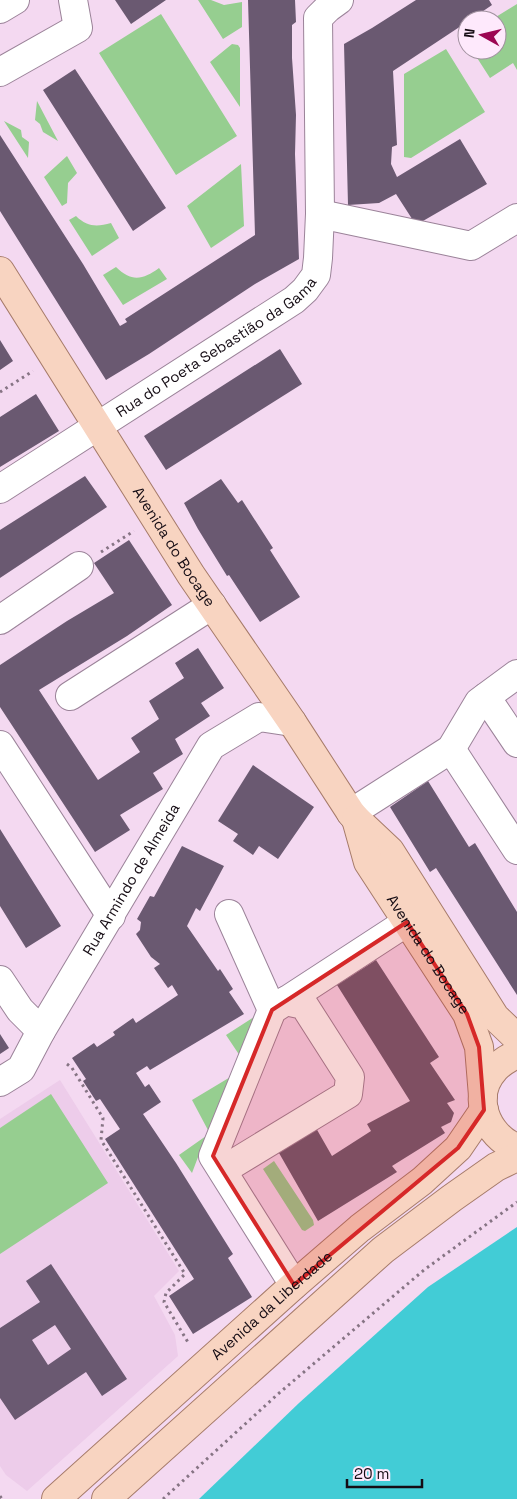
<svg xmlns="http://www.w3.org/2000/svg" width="517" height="1499" font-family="'Space Grotesk',sans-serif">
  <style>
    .built { fill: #edccea }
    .green { fill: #96ce90 }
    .water { fill: #42ccd6 }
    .building { fill: #6a5971; fill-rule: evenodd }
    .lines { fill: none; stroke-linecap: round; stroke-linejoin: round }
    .minor-casing { stroke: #9b8399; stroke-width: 30 }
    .major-casing { stroke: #a67b6a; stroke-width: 30 }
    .path { stroke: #867484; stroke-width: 3; stroke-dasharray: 2.5 4; stroke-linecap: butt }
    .minor { stroke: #fff; stroke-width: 28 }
    .major { stroke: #f8d4c1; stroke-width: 28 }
    .marked { fill: #d62828; fill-opacity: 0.2; stroke: #d62828; stroke-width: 4; stroke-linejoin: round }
    .labels { text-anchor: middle; stroke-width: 5; stroke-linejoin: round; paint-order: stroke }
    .street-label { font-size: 15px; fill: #150c14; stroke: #fee9fc }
  </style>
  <rect width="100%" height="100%" fill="#f4d9f1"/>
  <!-- built -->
  <path class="built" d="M60,1080l119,191 -25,25 21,39 3,21 -151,135 -21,-16 -6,-9v-347z"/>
  <!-- green -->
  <path class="green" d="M198,0h13l13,5 18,-3v25l-19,12z
    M517,4v66l-4,-7 -23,15 -18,-28h25v-30h-6z
    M161,14l76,122 -61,39 -77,-122z
    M232,44l6,1 2,3v59l-30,-45z
    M446,49l39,63 -74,46 -7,-1v-83z
    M37,101l21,40 -15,-9 -3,-8 -5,-4z
    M4,121l17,9 1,7 7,5 -1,16z
    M67,156l10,17 -9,10 -1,20 -5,3 -18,-29z
    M241,164l3,62 -33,22 -24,-42z
    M76,216c11,11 21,11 35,7l8,15 -27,18 -23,-36z
    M116,267c15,15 27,13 43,1l8,11 -44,26 -20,-30z
    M254,1017l3,1 -17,38 -14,-21z
    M232,1076l-23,56 -17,-32z
    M51,1094l57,89 -108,71v-126z
    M206,1136l-14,37 -13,-18z
    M274,1161l39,59 1,5 -9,6 -3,-1 -39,-61z"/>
  <!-- water -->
  <path class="water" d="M517,1227v272h-318l100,-96 129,-116z"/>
  <!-- building -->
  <path class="building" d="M115,0h51l-35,24z
    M248,0h47l1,22 -4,3v33l4,57 -1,39 4,105 -44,25 -106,70 -43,26 -106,-169v-76l83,129 37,62 7,-4 -2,-3 130,-84z
    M416,0h73l3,5 -22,15h-3v2l-74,49 4,74 -5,2 -1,17 6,13 63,-38 27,45 -71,41 -20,-31 -17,9 -31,2 -4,-161 28,-16z
    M75,69l91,139 -33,23 -90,-141z
    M0,340l13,21 -13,9z
    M280,349l22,35 -136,86 -22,-34z
    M36,394l23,37 -59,36v-50z
    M85,476l22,31 -107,71v-48z
    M221,479l17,24 4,-3 31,48 -3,2 30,47 -40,25 -31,-47 -2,1 -29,-47 -14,-26z
    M129,540l43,65 -45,31 -88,54 59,90 42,-28 -9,-14 28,-19 -10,-18 35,-23 -9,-15 23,-15 26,40 -23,15 9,13 -35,23 8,15 -30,19 10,16 -43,26 10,15 -35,22 -95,-145v-42l67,-44 47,-28 -20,-30z
    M253,765l61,42 -36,52 -19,-13 -6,9 -20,-14 5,-7 -20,-13z
    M428,781l41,66 6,-4 42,69v83l-81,-127 -6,4 -40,-65z
    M0,829l61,97 -35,22 -26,-42z
    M182,846l42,20 -24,45 -4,-3 -9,18 31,45 2,-2 13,20 -4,3 15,22 -94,56 -3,-4 -11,7 9,14 4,-3 12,18 -18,12 33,49 57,91 -5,4 24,39 -59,37 -24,-38 25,-17 -89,-140 15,-10 -20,-30 -4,2 -13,-20 3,-2 -14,-21 22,-15 3,4 18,-12 -2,-3 20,-14 3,5 42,-28 -6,-10 -4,3 -14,-20 6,-4 -9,-7 -15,-23 4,-4 1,-8 -4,-3 13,-23 4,1z
    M376,960l63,97 -9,6 25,37 -8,3 7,10 -3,9 -10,5 4,6 -53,33 5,6 -79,49 -39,-68 37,-25 16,28 39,-25 -4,-7 43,-23 -73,-116z
    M0,1034l9,14 -9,6z
    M51,1264l76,115 -25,17 -16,-24 -71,48 -15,-22v-70l40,-26 -14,-21zM55,1325l16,24 -23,16 -16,-25z"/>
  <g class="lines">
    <!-- minor casing -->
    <g class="minor-casing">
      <g id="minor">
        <path d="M0,9l15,-9"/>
        <path d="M0,72l78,-44 -5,-28"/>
        <path d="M320,214l151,32 46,-28"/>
        <path id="s1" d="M0,489l294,-189 11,-10 11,-15 2,-17 2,-44 -2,-196 10,-10 11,-8"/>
        <path d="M0,620l79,-54"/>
        <path d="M70,696l142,-91"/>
        <path d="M486,697l31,46"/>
        <path d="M0,745l111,171"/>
        <path d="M451,749l66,101"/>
        <path d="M351,813l100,-64 28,-47 38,-28"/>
        <path d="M229,914l43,96"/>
        <path d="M0,980l20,30 21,21"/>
        <path id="s2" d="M0,1082l21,-13 20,-38 170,-285 48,-29 33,5"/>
        <path d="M223,1170l125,-76 2,-17 -46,-72 -19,-4"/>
        <path d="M294,1285l-81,-129 59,-146 135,-88"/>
      </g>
    </g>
    <!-- major casing -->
    <g class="major-casing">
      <g id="major">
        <path id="s3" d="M0,271l191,304 101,147 59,91 5,6 34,32 105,166 22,21"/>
        <path id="s4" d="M356,819l12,43 99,152 12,33 4,49"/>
        <path d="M517,1054c-8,4 -16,8 -22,15 -25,27 -9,67 22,79"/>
        <path id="s5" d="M56,1499l238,-214 66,-57 62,-47 36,-33 26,-38"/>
        <path d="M106,1499l277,-249 69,-52 44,-31 21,-10"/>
      </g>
    </g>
    <!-- path -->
    <path class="path" d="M0,392l33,-21
      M101,552l33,-21
      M67,1064l5,4 31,50 -2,22 84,134 -19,19 -2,9 25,42
      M0,1496l2,3
      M163,1499l115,-105 146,-124 93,-68"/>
    <!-- minor -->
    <use href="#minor" class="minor"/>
    <!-- major -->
    <use href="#major" class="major"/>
  </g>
  <!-- marked area -->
  <path class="marked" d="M407,922l60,92 12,33 5,63 -26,38 -164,137 -81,-129 59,-146z"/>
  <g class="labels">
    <!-- street labels -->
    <g class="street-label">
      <text dy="5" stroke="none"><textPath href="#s1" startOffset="259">Rua do Poeta Sebastião da Gama</textPath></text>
      <text dy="5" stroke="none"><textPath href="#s3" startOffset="326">Avenida do Bocage</textPath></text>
      <text dy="5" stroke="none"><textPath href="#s2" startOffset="244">Rua Armindo de Almeida</textPath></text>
      <text dy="5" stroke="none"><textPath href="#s4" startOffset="155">Avenida do Bocage</textPath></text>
      <text dy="5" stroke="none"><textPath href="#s5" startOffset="290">Avenida da Liberdade</textPath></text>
    </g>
  </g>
  <!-- north arrow -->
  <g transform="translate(482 35) rotate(278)"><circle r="24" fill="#fee9fc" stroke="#a1919f"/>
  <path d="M0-4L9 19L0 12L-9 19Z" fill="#9c0552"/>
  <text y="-8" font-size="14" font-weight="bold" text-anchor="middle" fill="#150c14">N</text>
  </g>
  <!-- scale -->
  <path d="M347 1479v8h75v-8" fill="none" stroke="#150c14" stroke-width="2.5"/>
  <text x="354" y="1479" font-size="15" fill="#150c14" stroke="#fee9fc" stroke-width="4" paint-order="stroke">20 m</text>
</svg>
